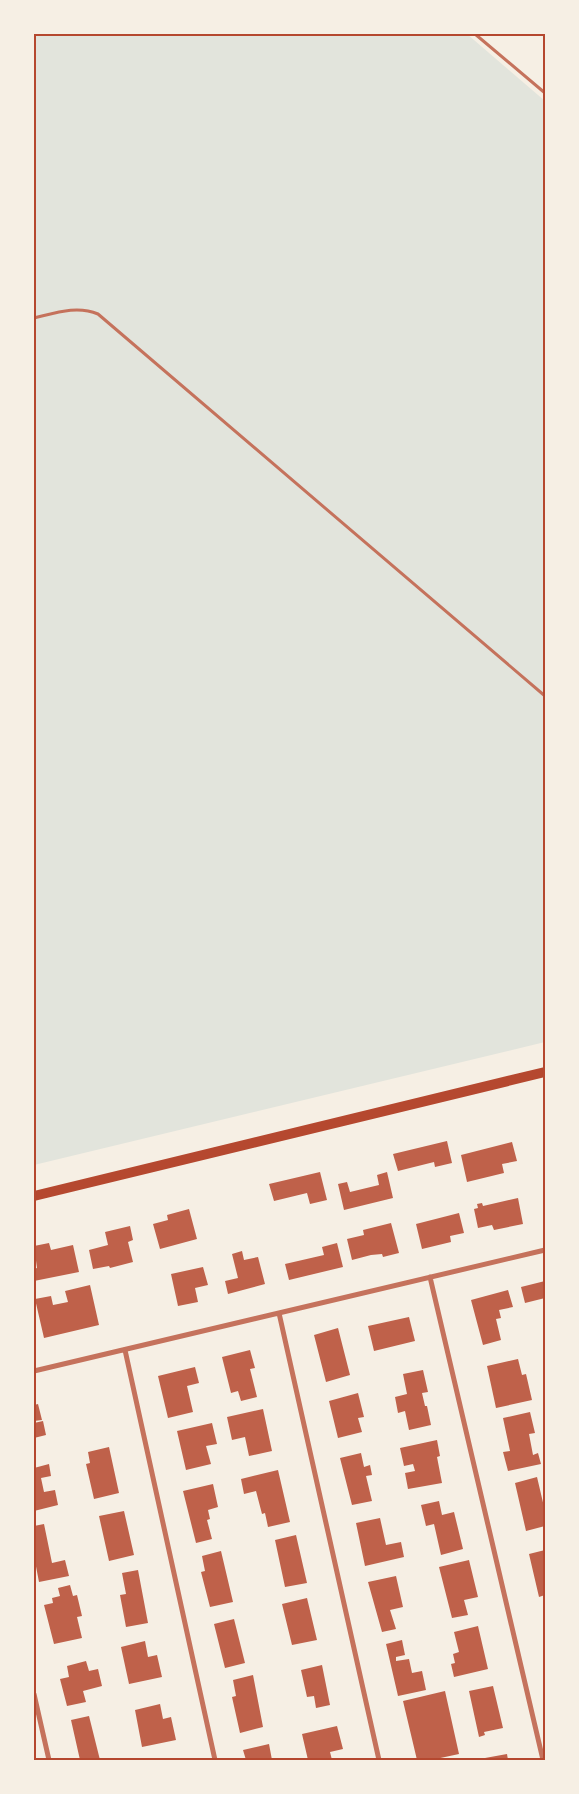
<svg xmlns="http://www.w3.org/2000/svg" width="579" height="1794" font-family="Barlow,sans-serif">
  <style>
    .green { fill: #e2e4dc }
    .building { fill: #bf614a }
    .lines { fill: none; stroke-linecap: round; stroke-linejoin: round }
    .service { stroke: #c5725c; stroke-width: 3 }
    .minor { stroke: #c5725c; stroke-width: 5 }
    .primary { stroke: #b5482f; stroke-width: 10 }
    .neatline { fill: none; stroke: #b5482f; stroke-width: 2 }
  </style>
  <rect width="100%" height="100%" fill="#f6efe4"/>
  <!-- green -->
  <path class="green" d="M34,34h433l78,67v941l-511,123z"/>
  <!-- building -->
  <path class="building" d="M447,1141l5,22 -17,4 -1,-5 -36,9 -5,-17z
    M512,1142l5,19 -15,3 2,9 -37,9 -6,-27z
    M320,1172l7,28 -17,4 -3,-11 -33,8 -5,-17z
    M387,1172l6,26 -49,12 -6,-26 9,-2 3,10 29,-7 -2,-10z
    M518,1198l5,26 -29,6 -2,-5 -14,3 -4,-19 4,-1 -1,-4 5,-1 1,3z
    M189,1209l8,30 -37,10 -7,-25 15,-4 -1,-5z
    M459,1213l5,20 -14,3 1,6 -29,7 -6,-25z
    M391,1223l8,30 -16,4 -1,-3 -11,1 -19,5 -5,-21 17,-4 -1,-5z
    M130,1226l3,14 -5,2 5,20 -23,6 -1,-2 -16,3 -4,-19 19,-5 -3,-13z
    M49,1243l2,7 22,-5 6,27 -45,9v-12l3,-1 -3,-22z
    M337,1243l6,24 -54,13 -4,-16 39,-9 -2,-8z
    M242,1251l2,9 14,-3 7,27 -37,10 -3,-13 13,-3 -6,-24z
    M203,1267l5,18 -13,3 3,14 -20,4 -7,-32z
    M545,1281v17l-20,5 -4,-16z
    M90,1285l9,40 -55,13 -9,-39 16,-3 2,9 15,-3 -3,-11z
    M508,1290l5,17 -14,3 2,8 -5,1 5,21 -18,5 -12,-45z
    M409,1317l6,24 -41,10 -6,-25z
    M338,1328l12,47 -24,7 -12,-47z
    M250,1350l5,18 -5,1 7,28 -16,4 -3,-10 -7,2 -9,-36z
    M518,1359l4,16 4,-1 6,26 -36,8 -9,-42z
    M195,1367l4,16 -12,3 6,26 -25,6 -10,-42z
    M423,1370l5,22 -6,1 3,13h2l4,19 -22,5 -4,-19 -7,2 -3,-16 12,-3 -4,-20z
    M358,1393l6,24 -6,1 4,14 -24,6 -9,-37z
    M38,1404l4,16 -8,1v-16z
    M263,1409l9,42 -23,5 -4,-19 -13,3 -5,-23z
    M530,1412l5,21 -6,1 4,21 5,-2 3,11 -33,7 -5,-19 7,-1 -7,-33z
    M43,1421l3,14 -12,3v-15z
    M212,1423l5,21 -11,2 5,18 -25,6 -9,-39z
    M437,1440l3,16 -3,1 5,26 -34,6 -3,-16 10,-2 -2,-7 -9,2 -4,-18z
    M109,1447l10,46 -25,6 -8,-35 4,-1 -2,-11z
    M361,1453l3,14 6,-2 2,10 -6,1 6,25 -20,4 -12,-47z
    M49,1464l2,12 -10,2 3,14 11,-2 3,15 -24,6v-43z
    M278,1470l12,52 -22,5 -3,-14 -3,1 -6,-23 -12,3 -3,-15z
    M537,1477l8,34v15l-19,5 -11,-48z
    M213,1484l5,23 -10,3 2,9 -3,1 5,19 -16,4 -13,-52z
    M439,1501l3,14 12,-3 9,37 -22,6 -7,-31 -8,2 -5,-21z
    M124,1511l10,44 -25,6 -10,-45z
    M380,1518l6,27 15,-3 3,15 -39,9 -9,-43z
    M44,1524l8,39 13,-3 4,16 -30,6 -5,-26v-30z
    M296,1535l11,48 -22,4 -10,-47z
    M545,1550v45l-6,2 -10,-43z
    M221,1551l12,51 -23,5 -9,-35 4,-1 -3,-15z
    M469,1560l9,37 -14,3 4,15 -16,3 -13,-51z
    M138,1570l10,53 -22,4 -6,-32 6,-1 -4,-21z
    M396,1576l7,31 -13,3 6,19 -14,3 -14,-50z
    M70,1585l3,11 4,-1 5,21 -5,1 5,21 -28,6 -10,-39 9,-2 -1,-5 8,-2 -2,-8z
    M307,1598l10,42 -25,5 -10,-41z
    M234,1619l11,44 -20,5 -11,-44z
    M478,1626l10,43 -34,8 -3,-13 4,-1 -2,-9 6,-2 -5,-20z
    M402,1640l3,15 -9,2v4l13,-2 3,14 10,-2 4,19 -28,6 -12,-52z
    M145,1641l3,16 9,-2 5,22 -33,7 -8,-37z
    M86,1661l3,10 9,-2 4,17 -19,5 3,11 -19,4 -7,-27 9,-2 -2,-11z
    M322,1665l8,40 -14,3 -2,-12 -7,1 -6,-27z
    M253,1675l10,52 -23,6 -8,-36 4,-1 -3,-16z
    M493,1686l10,42 -19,4 1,3 -6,2 -10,-46z
    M445,1691l14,63 -28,6h-14l-14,-59z
    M160,1704l3,15 8,-2 5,23 -34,7 -7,-37z
    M89,1716l11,44h-20l-9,-40z
    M337,1726l6,23 -13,3 2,8h-24l-6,-26z
    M269,1744l3,16h-26l-3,-10z
    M507,1754l1,6h-22l-1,-2z"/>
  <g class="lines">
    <!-- service -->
    <path class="service" d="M475,34l70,59
      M34,318c21,-5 43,-13 64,-4l447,382"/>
    <!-- minor -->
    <path class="minor" d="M430,1277l113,483
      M279,1313l100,447
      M125,1350l90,410
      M34,1371l511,-121
      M34,1694l15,66"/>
    <!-- primary -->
    <path class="primary" d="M34,1196l511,-124"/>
  </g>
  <!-- border -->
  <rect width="579" height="1794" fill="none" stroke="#f6efe4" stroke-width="70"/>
  <rect x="35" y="35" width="509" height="1724" class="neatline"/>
</svg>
